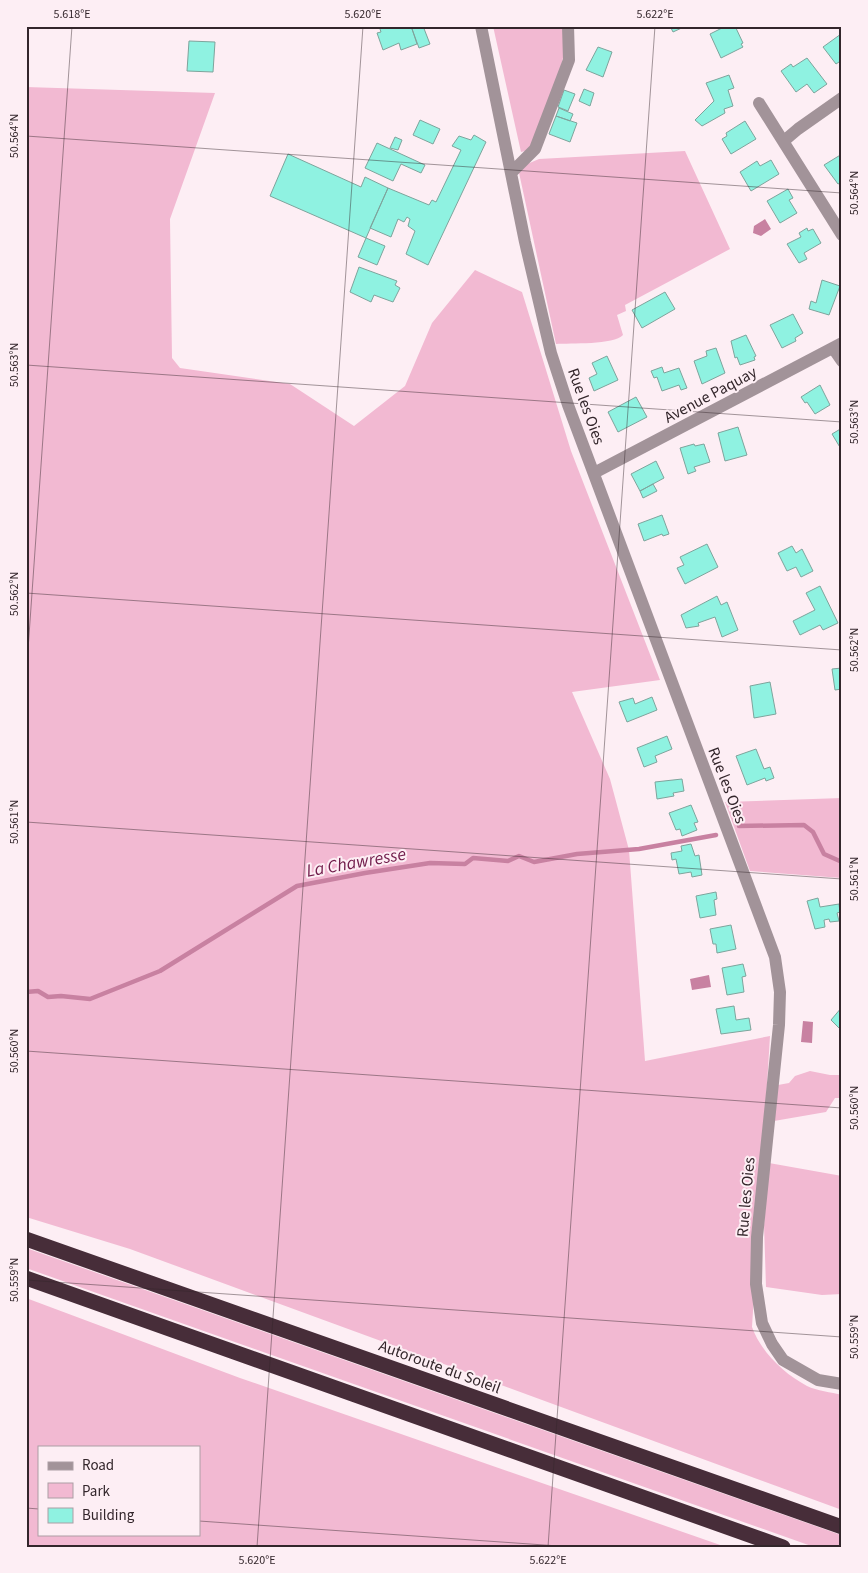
<svg xmlns="http://www.w3.org/2000/svg" width="868" height="1573" font-family="'Source Sans 3',sans-serif">
  <style>
    .green { fill: #f2b9d2; fill-rule: evenodd }
    .water { fill: #c881a1 }
    .lines { fill: none; stroke-linecap: round; stroke-linejoin: round }
    .stream { stroke: #c881a1; stroke-width: 4.5 }
    .building { fill: #8ff2e1; stroke: #7ea49c }
    .street { stroke: #a29399; stroke-width: 12 }
    .highway { stroke: #472d39; stroke-width: 15 }
    .ticks { fill: none; stroke: #33262b; stroke-width: 1; stroke-opacity: 0.45 }
    .labels { text-anchor: middle; stroke-width: 4; stroke-linejoin: round; paint-order: stroke }
    .street-label { font-size: 16px; fill: #33262b; stroke: #fdeef4 }
    .water-label { font-size: 18px; font-style: italic; fill: #701b4a; stroke: #fdeef4 }
    .neatline { fill: none; stroke: #33262b; stroke-width: 2 }
    .ticks-label { font-size: 12px; text-anchor: middle; fill: #33262b }
  </style>
  <rect width="100%" height="100%" fill="#fdeef4"/>
  <!-- green -->
  <path class="green" d="M493,26h71v27l-3,14 -32,83 -8,2z
    M26,87l189,6 -45,126 2,139 8,10 110,16 64,42 51,-40 27,-63 43,-53 47,22 49,159 89,229 -88,12 38,87 19,71 16,211 125,-25 -18,291c9,25 32,47 55,59 10,5 24,6 35,9v115l-712,-261 -104,-32z
    M685,151l45,98 -105,56 1,6 -9,4 6,20c-9,10 -53,8 -67,9l-38,-176 21,-9z
    M842,798v80l-92,-7 -25,-69z
    M810,1071l20,4h12v23h-7l-9,14 -52,9 4,-36 11,-2 6,-7z
    M769,1163l73,13v118l-20,1 -56,-8 -2,-62z
    M26,1248l815,287 1,12h-28l-788,-279z
    M26,1298l214,80 486,169h-700zM39,1447h160v87h-160z"/>
  <!-- water -->
  <path class="water" d="M765,219l6,10 -10,7 -8,-3 1,-7z
    M709,975l2,12 -19,3 -2,-11z
    M803,1021l10,1 -1,21 -11,-1z"/>
  <g class="lines">
    <!-- stream -->
    <path class="stream" d="M739,826l65,-1 9,7 11,22 18,8
      M26,992l12,-1 10,6 13,-1 29,3 70,-28 137,-85 68,-13 65,-10 35,1 8,-6 35,3 11,-5 15,6 43,-8 62,-5 77,-14"/>
  </g>
  <!-- building -->
  <path class="building" d="M379,26h32l6,18 -16,6 -2,-7 -16,7 -6,-17 4,-1z
    M411,26h12l7,18 -11,4z
    M670,26h16l-13,6z
    M726,26h9l8,17 -2,1 2,3 -22,11 -11,-24z
    M841,34l1,26 -6,4 -13,-17z
    M189,41l26,1 -2,30 -26,-1z
    M598,47l14,5 -9,25 -17,-7z
    M807,58l20,26 -13,9 -7,-9 -11,8 -15,-21 10,-7 2,3z
    M729,75l5,13 -6,2 5,16 -9,3 1,4 -23,13 -7,-6 19,-19 -8,-18z
    M584,89l10,4 -4,13 -11,-5z
    M564,90l11,4 -7,17 -10,-4z
    M559,108l14,6 -3,7 -14,-5z
    M556,116l21,7 -7,19 -21,-8z
    M420,120l20,9 -7,15 -20,-9z
    M745,121l11,18 -25,15 -9,-15 5,-3 -1,-3z
    M474,135l12,7 -58,123 -22,-11 9,-23 -7,-5 2,-7 -3,-2 -3,5 -6,-3 -7,18 -21,-9 18,-40 41,17 3,-5 4,2 25,-52 -9,-4 7,-10 12,4z
    M395,137l7,3 -4,10 -8,-2z
    M377,143l48,22 -4,8 -20,-9 -8,17 -28,-13z
    M288,154l73,33 4,-10 23,11 -22,50 -96,-42z
    M842,154v28l-4,2 -14,-19z
    M771,160l8,14 -28,17 -11,-19 17,-11 3,5z
    M788,189l5,9 -4,2 8,13 -17,10 -13,-22z
    M807,228l1,3 5,-2 8,14 -17,10 3,6 -8,4 -12,-19 14,-7 -2,-4z
    M366,238l19,8 -8,19 -19,-8z
    M359,267l38,14 -2,4 5,3 -7,14 -19,-7 -3,7 -21,-10z
    M822,280l18,6 -11,29 -20,-6 2,-8 5,2z
    M665,292l10,17 -33,19 -10,-18z
    M793,314l10,19 -8,5 1,3 -14,7 -12,-23z
    M746,335l10,21 -2,1 1,3 -15,5 -3,-8 -2,1 -4,-17z
    M716,348l9,25 -23,11 -8,-23 13,-5 -1,-5z
    M607,356l11,24 -24,11 -5,-13 8,-4 -5,-11z
    M662,367l2,6 15,-5 8,20 -6,2 -2,-5 -17,6 -5,-14 -3,1 -3,-7z
    M820,385l10,20 -15,9 -8,-12 -2,1 -4,-6z
    M636,397l11,20 -29,15 -10,-20z
    M738,427l9,28 -22,6 -7,-28z
    M842,428v20l-1,1 -9,-15z
    M694,444l1,2 9,-2 6,18 -16,5 2,4 -8,3 -8,-26z
    M656,461l8,17 -24,13 -9,-17z
    M653,484l4,7 -14,7 -3,-7z
    M662,515l7,19 -6,2 -1,-2 -18,7 -6,-17z
    M707,544l11,23 -33,17 -8,-16 7,-3 -4,-8z
    M792,546l4,7 6,-4 11,22 -12,6 -5,-10 -9,4 -9,-18z
    M820,586l18,37 -15,7 -3,-5 -20,10 -7,-14 22,-11 -9,-17z
    M717,596l4,9 6,-3 11,28 -16,7 -7,-20 -17,6 1,3 -13,2 -5,-13z
    M842,668v21l-7,1 -3,-21z
    M770,682l6,32 -22,4 -4,-32z
    M652,697l5,13 -30,12 -8,-20 14,-4 2,6z
    M667,736l5,13 -17,7 2,6 -13,5 -7,-19z
    M756,749l8,20 6,-2 4,11 -8,3 -1,-3 -18,7 -11,-29z
    M682,779l2,12 -11,2 1,3 -17,3 -2,-17z
    M691,805l7,17 -4,1 3,7 -15,6 -2,-7 -4,1 -7,-17z
    M691,844l4,12 4,-1 3,20 -10,2 -1,-5 -12,2 -3,-15 -4,1 -1,-7 11,-2 -1,-5z
    M716,892l1,7 -3,1 2,15 -16,3 -4,-22z
    M818,898l2,9 19,-3 1,8 -3,1 2,8 -9,1 -1,-3 -5,1 1,7 -10,2 -8,-28z
    M731,925l5,24 -19,4 -1,-9h-3l-3,-15z
    M743,964l3,12 -4,1 2,15 -17,3 -5,-27z
    M734,1006l2,14 13,-2 2,12 -30,4 -5,-25z
    M842,1007v24l-11,-11z"/>
  <g class="lines">
    <!-- street -->
    <path class="street" d="M481,26l44,216 26,111 17,52 207,552 5,35 -1,33 -22,212 -1,47 6,39 10,21 11,16 35,20 24,4
      M759,103l83,132
      M785,140l13,-11 44,-31
      M512,172l23,-23 34,-89 -1,-34
      M833,348l9,13
      M594,473l248,-130"/>
    <!-- highway -->
    <path class="highway" d="M26,1239l816,288
      M26,1278l757,269"/>
  </g>
  <!-- ticks -->
  <path class="ticks" d="M26,136l816,57M26,365l816,57M26,593l816,57M26,678l46,-652M26,822l816,57M26,1051l816,57M26,1280l816,57M26,1508l13,1M199,1521l374,26M257,1547l106,-1521M548,1547l107,-1521M840,1547l2,-29"/>
  <g class="labels">
    <!-- street labels -->
    <g class="street-label">
      <text transform="translate(710 394) rotate(-28)" y="6">Avenue Paquay</text>
      <text transform="translate(587 406) rotate(70)" y="6">Rue les Oies</text>
      <text transform="translate(728 785) rotate(69)" y="6">Rue les Oies</text>
      <text transform="translate(745 1197) rotate(-85)" y="6">Rue les Oies</text>
      <text transform="translate(440 1366) rotate(20)" y="6">Autoroute du Soleil</text>
    </g>
    <!-- water labels -->
    <g class="water-label">
      <text transform="translate(356 862) rotate(-10)" y="6">La Chawresse</text>
    </g>
  </g>
  <!-- border -->
  <rect width="868" height="1573" fill="none" stroke="#fdeef4" stroke-width="55"/>
  <!-- legend -->
  <rect x="38" y="1446" width="162" height="90" fill="#fdeef4" stroke="#ac9ea4"/>
  <rect x="48" y="1462" width="25" height="8" fill="#a29399" stroke="#ac9ea4"/>
  <text x="82" y="1470" font-size="15" fill="#33262b">Road</text>
  <rect x="48" y="1483" width="25" height="15" fill="#f2b9d2" stroke="#ac9ea4"/>
  <text x="82" y="1496" font-size="15" fill="#33262b">Park</text>
  <rect x="48" y="1508" width="25" height="15" fill="#8ff2e1" stroke="#ac9ea4"/>
  <text x="82" y="1520" font-size="15" fill="#33262b">Building</text>
  <rect x="28" y="28" width="812" height="1518" class="neatline"/>
  <g class="ticks-label">
    <text x="72" y="18">5.618°E</text>
    <text x="363" y="18">5.620°E</text>
    <text x="655" y="18">5.622°E</text>
    <text transform="translate(14 136) rotate(-90)" y="4">50.564°N</text>
    <text transform="translate(854 193) rotate(-90)" y="4">50.564°N</text>
    <text transform="translate(14 365) rotate(-90)" y="4">50.563°N</text>
    <text transform="translate(854 422) rotate(-90)" y="4">50.563°N</text>
    <text transform="translate(14 594) rotate(-90)" y="4">50.562°N</text>
    <text transform="translate(854 650) rotate(-90)" y="4">50.562°N</text>
    <text transform="translate(14 822) rotate(-90)" y="4">50.561°N</text>
    <text transform="translate(854 879) rotate(-90)" y="4">50.561°N</text>
    <text transform="translate(14 1051) rotate(-90)" y="4">50.560°N</text>
    <text transform="translate(854 1108) rotate(-90)" y="4">50.560°N</text>
    <text transform="translate(14 1280) rotate(-90)" y="4">50.559°N</text>
    <text transform="translate(854 1337) rotate(-90)" y="4">50.559°N</text>
    <text x="257" y="1564">5.620°E</text>
    <text x="548" y="1564">5.622°E</text>
  </g>
</svg>
